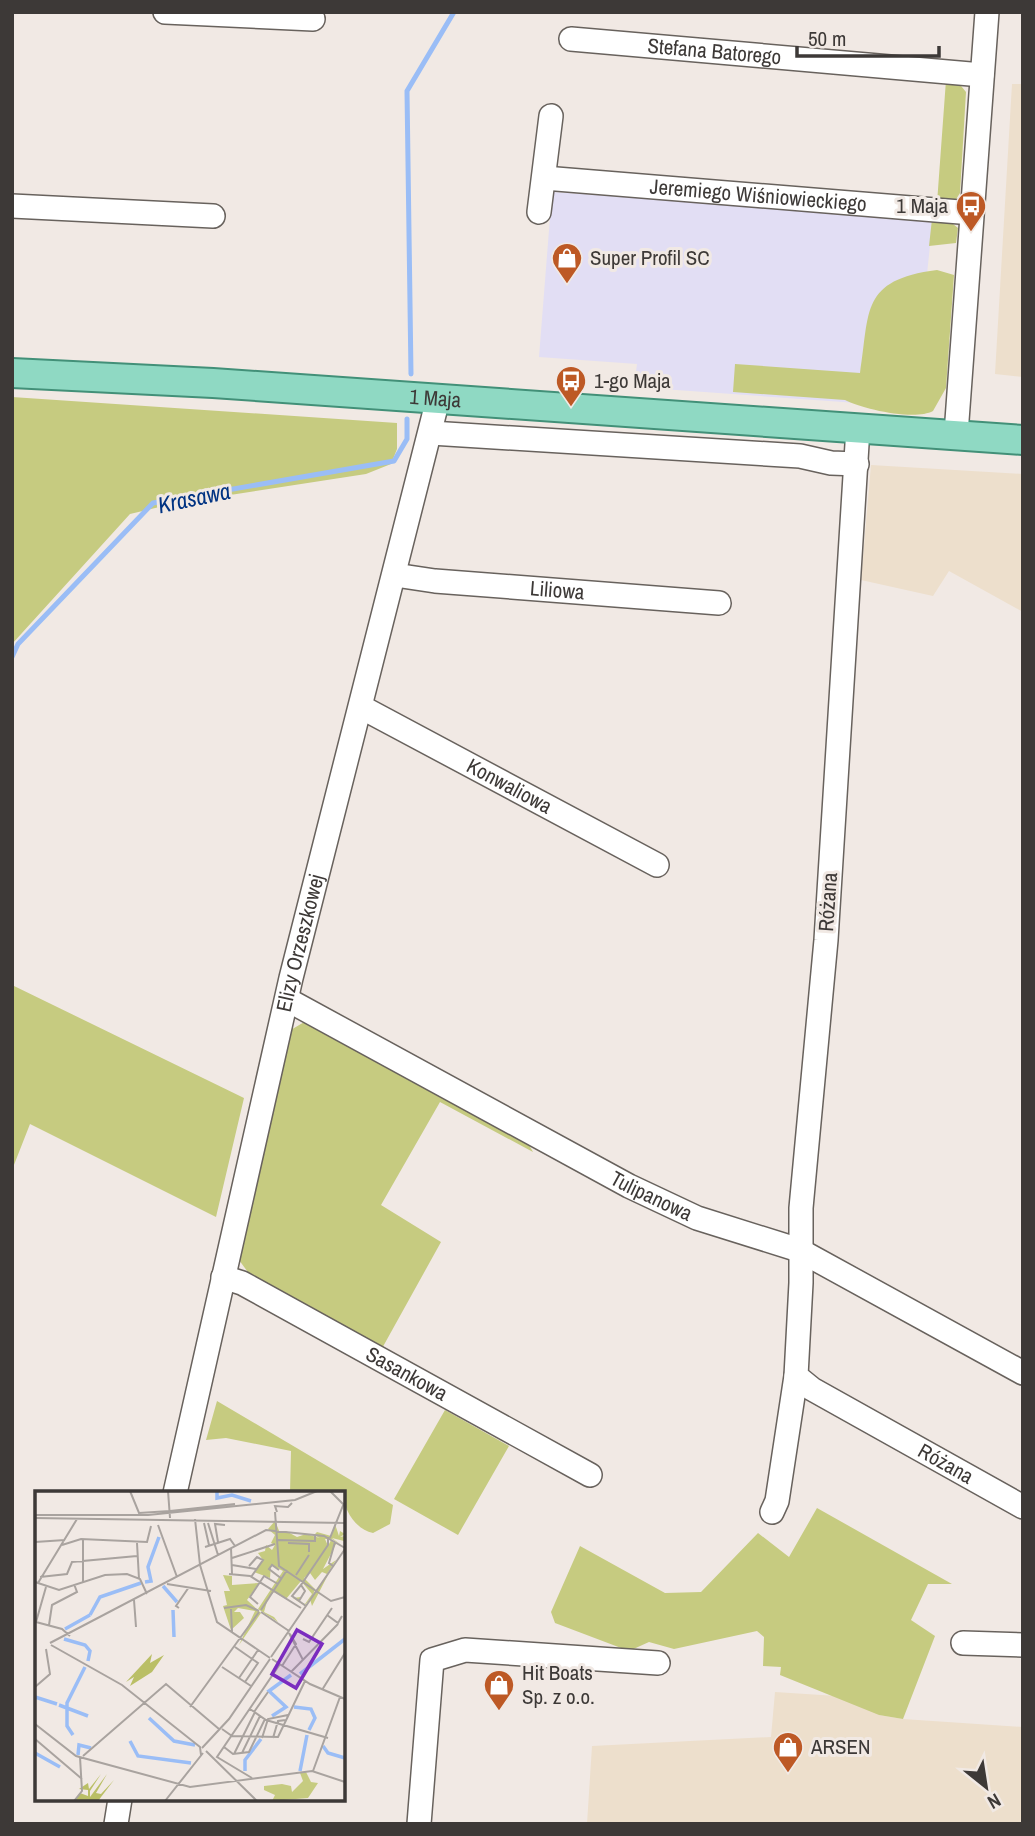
<svg xmlns="http://www.w3.org/2000/svg" width="1035" height="1836" font-family="'Archivo Narrow',sans-serif">
  <style>
    .commercial { fill: #eddfcc }
    .industrial { fill: #e2def4 }
    .green { fill: #c6cb80 }
    .lines { fill: none; stroke-linecap: round; stroke-linejoin: round }
    .stream { stroke: #9abdf6; stroke-width: 5 }
    .minor-casing { stroke: #68625d; stroke-width: 26 }
    .major-casing { stroke: #429078; stroke-width: 32 }
    .minor { stroke: #fff; stroke-width: 23 }
    .major { stroke: #8fd9c3; stroke-width: 28 }
    .labels { text-anchor: middle; stroke-width: 6; stroke-linejoin: round; paint-order: stroke }
    .street-label { font-size: 21px; fill: #3d3937; stroke: #f1e9e4 }
    .poi-label { font-size: 21px; fill: #3d3937; stroke: #f1e9e4; text-anchor: start }
    .water-label { font-size: 23px; font-style: italic; fill: #003382; stroke: #f1e9e4 }
    .inset-river { fill: none; stroke: #9abdf6; stroke-width: 3.5 }
    .inset-road { fill: none; stroke: #a9a39f; stroke-width: 2 }
    .view { fill: #7b2cbf; fill-opacity: 0.15; stroke: #7b2cbf; stroke-width: 3.5 }
    .inset-edge { fill: none; stroke: #3d3937; stroke-width: 3.5 }
  </style>
  <rect width="100%" height="100%" fill="#f1e9e4"/>
  <!-- commercial -->
  <path class="commercial" d="M1012,84h11v293l-28,-3z
    M871,465l152,9v138l-74,-41 -16,25 -72,-16z
    M775,1692l77,5 27,18 24,4 120,8v97h-436l5,-78 179,-9z"/>
  <!-- industrial -->
  <path class="industrial" d="M552,192l381,25 -20,190 -279,-20 3,-23 -98,-7z"/>
  <!-- green -->
  <path class="green" d="M946,80l11,1 9,11 -6,101 -5,8 -18,2z
    M932,219l16,1 10,8 -2,15 -27,3z
    M937,270l17,5 -8,113 -13,23c-18,10 -71,-2 -88,-11l-112,-8 2,-28 125,9c10,-62 0,-93 77,-103z
    M12,397l385,26v26l-6,15 -25,10 -194,30 -42,10 -118,130z
    M12,985l232,113 -28,119 -186,-93 -18,46z
    M306,1021l219,117 8,14 -93,-50 -59,103 60,37 -61,110 -130,-77 -11,-15 50,-229z
    M217,1401l176,104 -3,19 -17,9c-17,-3 -30,-24 -30,-40h-53l1,-42 -65,-13 -20,2z
    M445,1410l64,36 -51,89 -64,-36z
    M817,1508l135,76h-24l-17,36 24,16 -32,83 -24,-4 -99,-40 1,-8 -18,-1 1,-29 -7,-6 -83,18 -25,-7 -20,9 -74,-28 -4,-11 29,-66 85,47 36,-1 57,-59 31,24z"/>
  <g class="lines">
    <!-- stream -->
    <path class="stream" d="M411,374l-4,-283 47,-79
      M12,657l6,-13 135,-141 241,-42 13,-22v-20"/>
    <!-- minor casing -->
    <g class="minor-casing">
      <g id="minor">
        <path d="M165,12l148,7"/>
        <path id="s1" d="M571,39l411,36"/>
        <path id="s2" d="M544,178l428,35"/>
        <path d="M12,206l201,10"/>
        <path d="M539,212l12,-96"/>
        <path id="s3" d="M858,428l-32,512 -25,268v75l-5,93 16,13 211,118"/>
        <path d="M431,433l369,23 31,7 26,1"/>
        <path d="M956,434l31,-422"/>
        <path id="s4" d="M395,575l40,6 284,22"/>
        <path id="s5" d="M361,707l296,158"/>
        <path id="s6" d="M288,1000l341,186 68,32 102,32 224,123"/>
        <path id="s7" d="M223,1277l19,6 348,192"/>
        <path id="s8" d="M175,1493l116,-515 147,-579"/>
        <path d="M772,1512l5,-11 19,-125"/>
        <path d="M963,1643l60,2"/>
        <path d="M116,1824l4,-25"/>
        <path d="M419,1824l13,-164 33,-10 193,13"/>
      </g>
    </g>
    <!-- major casing -->
    <g class="major-casing">
      <g id="major">
        <path id="s9" d="M12,373l201,10 810,57"/>
      </g>
    </g>
    <!-- minor -->
    <use href="#minor" class="minor"/>
    <!-- major -->
    <use href="#major" class="major"/>
  </g>
  <!-- icons -->
  <defs>
    <g id="bus-pin" transform="scale(1.575)"><path d="M0 17L-7.5 6A9.5 9.5 0 1 1 7.5 6Z" fill="#bd5925" stroke="#f1e9e4"/><path d="M-5-6H5V4H4V6H2V4H-2V6H-4V4H-5ZM-3.5-4V0h7V-4ZM-3.5 1.2v1.5H-2V1.2ZM2 1.2v1.5H3.5V1.2Z" fill="#fff"/></g>
    <g id="shop-pin" transform="scale(1.575)"><path d="M0 17L-7.5 6A9.5 9.5 0 1 1 7.5 6Z" fill="#bd5925" stroke="#f1e9e4"/><path d="M-5-2.5h2.3a2.7 3.5 0 0 1 5.4 0H5L5.5 6h-11ZM-1.5-2.5h3a1.5 2.3 0 0 0-3 0Z" fill="#fff"/></g>
  </defs>
  <g fill-rule="evenodd">
    <use href="#bus-pin" x="971" y="206"/>
    <use href="#shop-pin" x="567" y="258"/>
    <use href="#bus-pin" x="571" y="381"/>
    <use href="#shop-pin" x="499" y="1685"/>
    <use href="#shop-pin" x="788" y="1747"/>
  </g>
  <g class="labels">
    <!-- street labels -->
    <g class="street-label">
      <text dy="7" stroke="none"><textPath href="#s1" startOffset="144">Stefana Batorego</textPath></text>
      <text dy="7" stroke="none"><textPath href="#s2" startOffset="215">Jeremiego Wiśniowieckiego</textPath></text>
      <text dy="7" stroke="none"><textPath href="#s9" startOffset="424">1 Maja</textPath></text>
      <text dy="7" stroke="none"><textPath href="#s4" startOffset="163">Liliowa</textPath></text>
      <text dy="7" stroke="none"><textPath href="#s5" startOffset="168">Konwaliowa</textPath></text>
      <text transform="translate(828 902) rotate(-86)" y="7">Różana</text>
      <text dy="7" stroke="none"><textPath href="#s8" startOffset="564">Elizy Orzeszkowej</textPath></text>
      <text dy="7" stroke="none"><textPath href="#s6" startOffset="413">Tulipanowa</textPath></text>
      <text dy="7" stroke="none"><textPath href="#s7" startOffset="208">Sasankowa</textPath></text>
      <text dy="7" stroke="none"><textPath href="#s3" startOffset="1124">Różana</textPath></text>
    </g>
    <!-- poi labels -->
    <g class="poi-label">
      <text x="948" y="213" text-anchor="end">1 Maja</text>
      <text x="590" y="265">Super Profil SC</text>
      <text x="594" y="388">1-go Maja</text>
      <text x="522" y="1680">Hit Boats<tspan x="522" dy="24">Sp. z o.o.</tspan></text>
      <text x="811" y="1754">ARSEN</text>
    </g>
    <!-- water labels -->
    <g class="water-label">
      <text transform="translate(194 498) rotate(-12)" y="8">Krasawa</text>
    </g>
  </g>
  <!-- overview -->
  <g transform="translate(35 1491)">
    <rect width="310" height="310" fill="#f1e9e4"/>
    <path d="M240,30l5,12 6,-2 11,6 9,-3 14,4 -6,-3 3,-3 14,4 4,-12 4,12 1,-5 5,3 -5,3 5,-1 -1,5 -12,-3 12,9 -12,-8h-7l3,7 3,-6 5,4 -13,25 13,-9 -9,14 -5,-2 -7,8 -5,-7 -6,5 11,11 -2,6 16,-22 -17,33 -2,-7 -5,6 -6,-3 -6,-4 8,-1 -3,4 7,3 7,-10 -11,-13 -15,18 -12,-7 -6,6 -4,14 10,5 4,5 -20,-13 25,-38 -12,-6 -1,13 -16,-6 9,-12 -5,-7 7,-2 1,-6 6,5 3,-5 -4,-2 4,-8 -7,-6zM188,84l9,1v9l27,-2 -12,17 14,13 -22,32 16,-34 -17,-3 -4,4h6l4,6 -13,12 -8,-24 4,-1 -3,-14h6zM271,281l5,10 7,1 -10,15 -36,3 3,-6 -11,-5v-4l18,-2 9,2 1,6 11,-11 -3,-8z" fill="#c6cb80"/>
    <path d="M117,163l-2,9 14,-8 -12,17 -22,14 4,-9 -8,5zM66,283l-11,17v6l17,-23 -11,19 5,1 13,-14 -16,21h-24l6,-8 8,3v-6l-9,-1 9,-6 1,6z" fill="#babf66"/>
    <path class="inset-river" d="M182,0v7l15,-3 19,6M110,91l6,-1 -3,-14 11,-30M128,95l14,16M138,119l1,27M55,124l10,-18 41,-14M30,138l25,-14M29,148l21,6 5,6 -2,10M265,183l45,-35M0,206l22,7M24,214l29,11M259,216l17,2 4,9 -6,12M237,225l14,-9 -17,-16 22,-16M114,227l25,23 21,4M38,244l-6,-9v-23l18,-36M95,250l8,15 53,7M288,255l5,7 17,5M0,262l25,14M43,264l1,-10 12,3M210,280v-11l16,-21M265,280l7,-36"/>
    <path class="inset-road" d="M95,0l9,22 31,-2M133,0l2,27M295,0l15,15M135,20l65,-7M240,21l4,54 52,35 14,-4M242,21l-2,-6 13,1 4,-4M0,24h113l147,-15 22,-9M0,27l310,5M160,28l5,46M169,32l5,22M173,32l10,32M123,34l19,52M295,47l14,-35M243,49l37,1v-6M0,51l30,-2M183,51l-3,-18 10,1M102,52l2,36M253,52l21,1v8M27,54l19,-6 66,3 4,-16M170,56l25,-8 5,7M196,57l1,26M197,67l43,-14M165,74l17,57 53,36M197,74l24,4M214,75l8,-9 6,3 -12,17M298,75l-4,-3 6,-21M244,79l-7,-5 -3,4 13,10M194,83l21,2 51,32M261,84l13,-20M5,86l27,-3 5,-12 65,-6M0,91l24,8 46,-15 22,-1 13,5 7,15M48,91v-42M3,92l39,-64M132,93l44,7M266,94l-9,11 14,10M11,96l-10,35 26,7 8,7M99,109l2,27M264,110l6,-10 -4,-6 27,-40v-8M223,113l-8,-7 14,-21 14,8M144,117l-3,-2 13,-19M189,117l22,-3 13,6M196,118l1,23M226,119l26,-40M226,121l28,19M292,124l11,8 4,-7M14,134l3,-20 25,-13 -3,-8M254,142l14,27M268,148l6,3 23,-34M15,152l216,-113 58,6 21,12M16,154l71,40 78,62 1,8M200,156l23,16 -13,19M236,166l74,-108M237,168l38,25 35,15M247,175l14,-22 -6,-10M187,176l29,19M256,181l47,-48M204,187l19,-28M0,196l15,-13 -4,-25M287,199l23,-37M155,216l69,-95M215,218l16,11 62,18M219,221l14,-20M0,233l41,32 114,31 122,-16 33,11M187,238l10,7 46,1 27,-56M227,247l6,-19 20,-4M238,247l5,-17 8,-1M0,248l47,40M189,256l9,7 16,-2 16,-33M167,257l27,-29 41,-60M171,260l51,50M207,262l18,-37M199,263l21,-42M48,265l83,-72 53,45M278,280l27,-74M217,287l-35,-21 63,-93M39,310l8,-10 -2,-34M130,310l38,-48"/>
    <path class="view" d="M262,139l25,14 -26,44 -24,-14z"/>
    <rect width="310" height="310" class="inset-edge"/>
  </g>
  <!-- border -->
  <rect width="1035" height="1836" fill="none" stroke="#3d3937" stroke-width="28"/>
  <!-- north arrow -->
  <g transform="translate(986 1787) rotate(150)" stroke="#f1e9e4" stroke-width="5" paint-order="stroke">
  <path d="M0-5L12 26L0 18L-12 26Z" fill="#3d3937"/>
  <text y="-10" font-size="19" font-weight="bold" text-anchor="middle" fill="#3d3937">N</text>
  </g>
  <!-- scale -->
  <path d="M797 46v10h142v-10" fill="none" stroke="#3d3937" stroke-width="3.5"/>
  <text x="808" y="46" font-size="21" fill="#3d3937" stroke="#f1e9e4" stroke-width="5" paint-order="stroke">50 m</text>
</svg>
